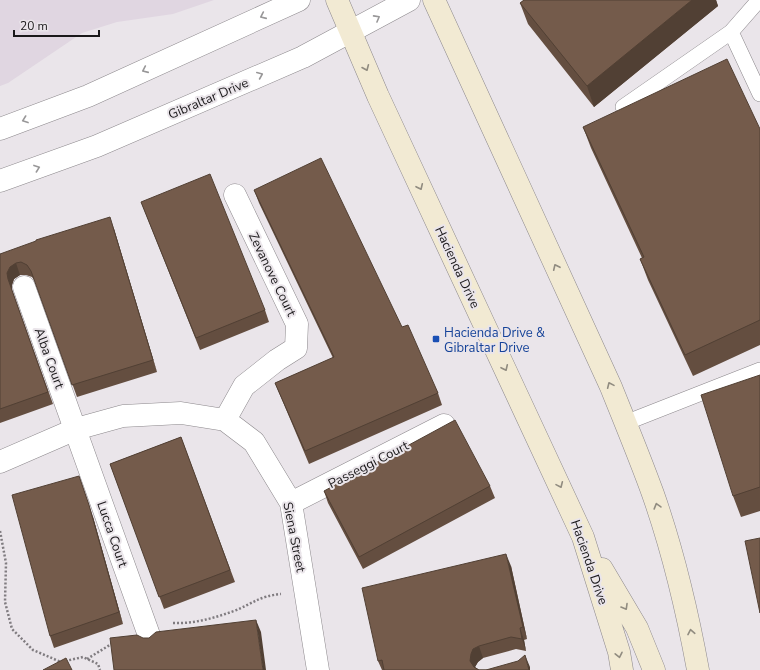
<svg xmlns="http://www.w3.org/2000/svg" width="760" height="670" font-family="'Nunito Sans',sans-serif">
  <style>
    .built { fill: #e0d6e1 }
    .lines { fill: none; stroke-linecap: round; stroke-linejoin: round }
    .service-casing { stroke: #8c888c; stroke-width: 16 }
    .minor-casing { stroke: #8c888c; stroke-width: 23 }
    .tertiary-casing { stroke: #8c888c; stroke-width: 23 }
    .secondary-casing { stroke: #8c888c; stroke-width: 23 }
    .path { stroke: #807c80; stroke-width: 2.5; stroke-dasharray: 2 2; stroke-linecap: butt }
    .service { stroke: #fff; stroke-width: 15 }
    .minor { stroke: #fff; stroke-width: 22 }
    .tertiary { stroke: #fff; stroke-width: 22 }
    .secondary { stroke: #f2ead3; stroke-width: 22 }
    .wall { fill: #644e40 }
    .shaded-wall { fill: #514034 }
    .building { fill: #745b4b; stroke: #514034 }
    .oneway { stroke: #989798 }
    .oneway2 { stroke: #918c80 }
    .transit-dot { fill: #1a4fb4; stroke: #eae5ea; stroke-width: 1.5 }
    .labels { text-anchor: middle; stroke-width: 4; stroke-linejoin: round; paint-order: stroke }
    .street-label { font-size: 13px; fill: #1a181a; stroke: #eae5ea }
    .transit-label { font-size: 13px; fill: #164399; stroke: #eae5ea; text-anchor: start }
  </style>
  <rect width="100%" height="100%" fill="#eae5ea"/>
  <!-- built -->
  <path class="built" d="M0,0h214l-41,14 -56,8 -35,11 -74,50 -8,3z"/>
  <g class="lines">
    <!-- service casing -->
    <g class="service-casing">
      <path id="service" d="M759,0l-28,32 29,62
        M623,107l108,-75
        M625,423l135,-53"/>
    </g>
    <!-- minor casing -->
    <g class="minor-casing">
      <path id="minor" d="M24,287l126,351
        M225,420l19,-34 33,-26 19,-12 1,-24 -62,-129
        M0,462l76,-33 47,-13 58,-3 44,7 29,22 37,61 27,167
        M291,503l153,-78"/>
    </g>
    <!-- tertiary casing -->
    <g class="tertiary-casing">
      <path id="tertiary" d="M0,129l88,-33 211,-96
        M0,181l97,-35 206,-89 106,-57"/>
    </g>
    <!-- secondary casing -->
    <g class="secondary-casing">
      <path id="secondary" d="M337,0l41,96 205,441 36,115 3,18
        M434,0l177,387c14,35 29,71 42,107 20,57 34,116 45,176
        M602,569l35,59 17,42"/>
    </g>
    <!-- path -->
    <path class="path" d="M0,531l6,32 -1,39 7,27 21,21 28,12 22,-5 15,7 2,6
      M173,623c21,1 41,-5 61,-12 18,-7 25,-15 47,-17
      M87,659l26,-16"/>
    <!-- service -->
    <use href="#service" class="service"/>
    <!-- minor -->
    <use href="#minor" class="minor"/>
    <!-- tertiary -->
    <use href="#tertiary" class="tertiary"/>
    <!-- secondary -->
    <use href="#secondary" class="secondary"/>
  </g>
  <!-- wall -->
  <path class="wall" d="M524,0h192l2,6 -124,101 -66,-83 -8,-21z
    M583,127l177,2v216l-67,31 -45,-96 -8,-21 2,-1 -51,-110z
    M254,190l148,137 36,66 4,12 -133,59 -29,-69 -5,-12 58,-25 -74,-155z
    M141,202l124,108 4,12 -69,28z
    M114,229l43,143 -80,25 -41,-114 -4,-6 -6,-2h-6l-6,4 -2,6v6l41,113 -53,19v-169z
    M760,375v136l-19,6 -8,-21z
    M181,437l54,145 -71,27 -54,-145z
    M490,486l5,12 -132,71 -35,-66 -4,-12z
    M93,517l30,107 -69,24 -4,-12z
    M511,566l16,73 -3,1 2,11 -10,-2 -33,9 -5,4 -3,5 4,3h7l44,-3v3h-148l-4,-9z"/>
  <!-- shaded-wall -->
  <path class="shaded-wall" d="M692,0h24l2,6 -124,101 -7,-21z
    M110,217l4,12 43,143 -4,-12z
    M16,263l4,12 -6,4 -2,6v6l41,113 -45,-125 -1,-6 3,-6z
    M79,476l14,41 30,107 -4,-12z
    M506,554l5,12 16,73 -4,-12z
    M256,620l5,12 5,38h-3z
    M520,628l4,12 2,11 -4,-12z
    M479,646l4,12 -5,4 -3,5v3l-5,-9 1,-7 2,-5z
    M525,655l5,12v3h-1z"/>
  <!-- building -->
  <path class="building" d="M524,0h168l-105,86 -67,-83z
    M727,59l33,70v191l-75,35 -45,-96 4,-2 -61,-130z
    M321,158l81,169 6,-2 30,68 -133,58 -30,-68 59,-26 -80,-167z
    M210,174l55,136 -69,28 -55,-136z
    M110,217l43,143 -81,25 -41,-114 -4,-6 -6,-3 -5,1 -6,4 -3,6 1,6 40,113 -48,17v-155l36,-13v-1z
    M760,375v112l-27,9 -32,-101z
    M455,420l35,66 -131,71 -35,-66z
    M181,437l49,133 -71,27 -49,-133z
    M79,476l10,29 30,107 -69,24 -38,-141z
    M760,538v75l-15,-72z
    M506,554l17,73 -3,1 2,11 -11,-2 -32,9 -6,3 -2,5 -1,7 4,6 5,3h7l32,-9 7,-6 4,15h-145l-2,-10 -4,1 -16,-73z
    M256,620l7,50h-149l-4,-32 27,-3 6,3h6l7,-6z
    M66,658l6,12h-29z"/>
  <!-- one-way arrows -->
  <defs><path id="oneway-chevron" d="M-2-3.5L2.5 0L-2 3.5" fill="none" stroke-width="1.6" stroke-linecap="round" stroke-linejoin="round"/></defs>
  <g class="oneway">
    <use href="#oneway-chevron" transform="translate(263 16) rotate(156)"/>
    <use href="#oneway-chevron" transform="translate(377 18) rotate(-29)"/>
    <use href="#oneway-chevron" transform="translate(145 70) rotate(156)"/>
    <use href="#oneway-chevron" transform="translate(260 75) rotate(-23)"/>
    <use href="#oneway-chevron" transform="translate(25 120) rotate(160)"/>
    <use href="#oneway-chevron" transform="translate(37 168) rotate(-20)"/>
  </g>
  <g class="oneway2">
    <use href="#oneway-chevron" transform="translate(366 68) rotate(67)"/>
    <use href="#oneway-chevron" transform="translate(420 187) rotate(65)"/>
    <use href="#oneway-chevron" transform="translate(556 267) rotate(-115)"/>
    <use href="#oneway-chevron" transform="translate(505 368) rotate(65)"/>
    <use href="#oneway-chevron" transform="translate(610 385) rotate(-114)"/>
    <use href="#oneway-chevron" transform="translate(560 485) rotate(66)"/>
    <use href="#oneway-chevron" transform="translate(657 506) rotate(-106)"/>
    <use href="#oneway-chevron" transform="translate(625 607) rotate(60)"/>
    <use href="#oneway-chevron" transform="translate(691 632) rotate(-101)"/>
    <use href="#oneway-chevron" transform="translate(619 655) rotate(78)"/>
  </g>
  <!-- markers -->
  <rect class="transit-dot" x="432" y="335" width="8" height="8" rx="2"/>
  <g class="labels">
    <!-- street labels -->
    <g class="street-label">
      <text transform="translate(208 98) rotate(-23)" y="5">Gibraltar Drive</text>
      <text transform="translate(458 267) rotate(65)" y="5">Hacienda Drive</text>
      <text transform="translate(273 274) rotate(64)" y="5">Zevanove Court</text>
      <text transform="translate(50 358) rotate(70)" y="5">Alba Court</text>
      <text transform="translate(368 464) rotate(-27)" y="5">Passeggi Court</text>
      <text transform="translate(113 534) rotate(71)" y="5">Lucca Court</text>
      <text transform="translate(295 537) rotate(79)" y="5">Siena Street</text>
      <text transform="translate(590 562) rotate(71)" y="5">Hacienda Drive</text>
    </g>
    <!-- transit labels -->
    <g class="transit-label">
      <text x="444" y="337">Hacienda Drive &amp;<tspan x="444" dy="15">Gibraltar Drive</tspan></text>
    </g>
  </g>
  <!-- scale -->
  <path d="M14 30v6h85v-6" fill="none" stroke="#1a181a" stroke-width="2"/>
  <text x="20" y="30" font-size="12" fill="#1a181a" stroke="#eae5ea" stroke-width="3" paint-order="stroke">20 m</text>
</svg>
